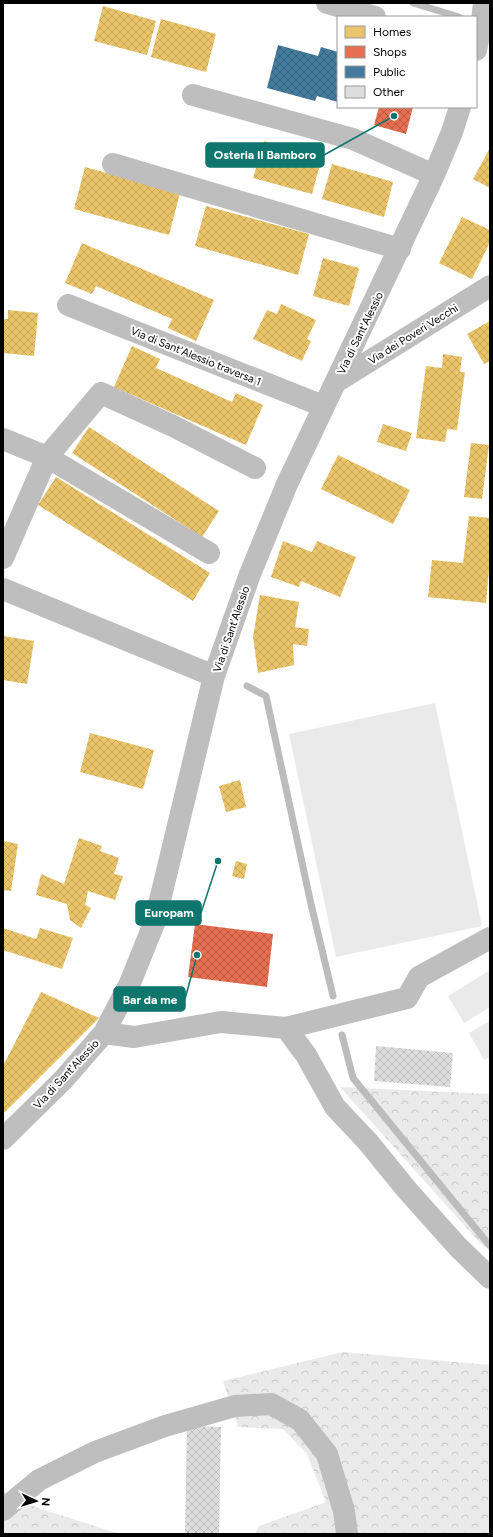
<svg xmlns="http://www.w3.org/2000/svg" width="493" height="1537" font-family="Figtree,sans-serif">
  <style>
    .forest { fill: url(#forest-crowns) }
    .park { fill: #eaeaea }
    .homes { fill: url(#homes-cross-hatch) }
    .shops { fill: url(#shops-cross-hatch) }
    .public { fill: url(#public-cross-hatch) }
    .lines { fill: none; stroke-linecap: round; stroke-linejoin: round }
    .stream { stroke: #bcbcbc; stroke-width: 7 }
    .building { fill: url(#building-cross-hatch) }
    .minor { stroke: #bebebe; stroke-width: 22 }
    .labels { text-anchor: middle; stroke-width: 4; stroke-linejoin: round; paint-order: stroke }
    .street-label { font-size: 11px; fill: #000; stroke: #fff }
    .leader { fill: none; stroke: #0f766e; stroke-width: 1.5 }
    .callout-dot { fill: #0f766e; stroke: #fff; stroke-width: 1.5 }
    .callout { fill: #0f766e; stroke: #0f766e; stroke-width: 1.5 }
    .callout-label { font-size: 12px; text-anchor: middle; font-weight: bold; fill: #fff }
  </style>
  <defs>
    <pattern id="forest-crowns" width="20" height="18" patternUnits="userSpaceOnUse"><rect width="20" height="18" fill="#eaeaea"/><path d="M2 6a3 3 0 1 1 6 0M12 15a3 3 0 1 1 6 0" fill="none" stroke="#c7c7c7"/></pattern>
    <pattern id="homes-cross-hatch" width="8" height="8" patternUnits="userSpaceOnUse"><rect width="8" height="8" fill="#e9c46a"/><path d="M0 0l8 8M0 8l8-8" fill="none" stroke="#c6a75a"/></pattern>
    <pattern id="shops-cross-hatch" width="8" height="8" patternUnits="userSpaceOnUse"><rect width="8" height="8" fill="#e76f51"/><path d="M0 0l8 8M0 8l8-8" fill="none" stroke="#b95941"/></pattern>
    <pattern id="public-cross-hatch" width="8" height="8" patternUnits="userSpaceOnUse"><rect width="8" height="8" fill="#457b9d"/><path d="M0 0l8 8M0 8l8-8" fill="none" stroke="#37627e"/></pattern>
    <pattern id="building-cross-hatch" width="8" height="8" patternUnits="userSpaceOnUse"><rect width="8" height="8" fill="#ddd"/><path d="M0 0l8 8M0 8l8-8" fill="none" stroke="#bcbcbc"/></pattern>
  </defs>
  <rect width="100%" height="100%" fill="#fff"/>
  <!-- forest -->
  <path class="forest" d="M340,1087l150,7v155l-9,-5z
    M343,1352l147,13v169h-235l4,-8 67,-24 -19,-48 -24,-25 -45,-2 -15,-46z
    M3,1491l35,17 82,26h-117z"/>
  <!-- park -->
  <path class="park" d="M435,703l47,223 -146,31 -47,-223z
    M490,970v37l-26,16 -16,-27z
    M490,1021v36l-6,3 -15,-27z"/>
  <!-- homes -->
  <path class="homes" d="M103,6l53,15 -9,34 -53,-14z
    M161,19l55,15 -10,38 -55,-15z
    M264,141l58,16 -10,37 -59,-16z
    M490,148v40l-17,-9z
    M332,164l61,18 -9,35 -62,-18z
    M85,167l95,26 -11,42 -95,-26z
    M206,206l103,28 -11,41 -103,-29z
    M462,217l28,13v12l-18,37 -33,-16z
    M82,243l132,57 -18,41 -28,-13 4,-9 -76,-33 -4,8 -27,-11z
    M323,258l36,10 -10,38 -36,-10z
    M281,304l35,16 -9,19 4,2 -9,20 -49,-22 14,-29 10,4z
    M8,310l30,3 -4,43 -31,-3v-34h5z
    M490,321v40l-6,3 -17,-30z
    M132,346l28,13 -4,9 76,34 4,-9 27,12 -17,40 -132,-58z
    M443,354l19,3 -2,15h5l-8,58 -10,-1 -2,13 -29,-4 10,-72 16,2z
    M383,424l29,9 -6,18 -29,-9z
    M89,427l130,84 -17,26 -130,-84z
    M471,443l18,2 -7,54 -18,-2z
    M338,455l72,35 -17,34 -72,-35z
    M56,477l154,96 -17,28 -155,-96z
    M469,516l21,2v53l-1,-1 -3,33 -58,-6 4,-37 31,3z
    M283,541l29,11 5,-11 39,16 -16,40 -39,-16 -2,6 -28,-10z
    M260,595l39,7 -4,25 14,2 -2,17 -14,-2 1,21 -36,8 -5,-36z
    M3,636l31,5 -7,43 -24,-4z
    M90,733l64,17 -11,39 -63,-17z
    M240,780l6,27 -20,5 -7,-26z
    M79,838l23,8 -2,5 19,7 -5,16 9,2 -8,24 -27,-9 -3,14 6,3 -10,20 -11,-8 -3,-16 -31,-9 5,-21 23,10z
    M3,841l15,3 -7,47 -8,-1z
    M236,861l11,3 -3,15 -12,-3z
    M3,928l33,11 4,-11 33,10 -11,31 -59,-19z
    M41,992l58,26 -94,94h-2v-46z"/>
  <!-- shops -->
  <path class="shops" d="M379,107h34l-7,27 -32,-9z
    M195,924l78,10 -6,53 -79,-10z"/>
  <!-- public -->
  <path class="public" d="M278,45l40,11 3,-9 17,5v50l-21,-6 -2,5 -48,-13z"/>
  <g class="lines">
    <!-- stream -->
    <path class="stream" d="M413,3l46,14
      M247,686l19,10 45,208 22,92
      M342,1035l11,43 137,168"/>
  </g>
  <!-- building -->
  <path class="building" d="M376,1046l77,7 -3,34 -76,-6z
    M187,1426l34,1 -2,107h-34z"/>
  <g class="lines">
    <!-- minor -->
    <path class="minor" d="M327,3l48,14
      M476,50l6,-29 2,-18
      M193,95l160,44 81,36
      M113,164l287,85
      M68,305l255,101
      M336,382l154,-96
      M3,439l44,18 -44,101
      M209,553l-162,-96 54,-64 72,33 82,42
      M3,589l211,87
      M286,1028l121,-30 12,-21 71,-39
      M104,1033l30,4 87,-15 65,6 20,27 29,52 33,35 39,48 51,57 32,31
      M3,1139l60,-59 41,-47 26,-50 25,-62 59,-245 36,-102 37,-90 147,-309 18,-43 8,-25
      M3,1510l36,-30 56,-28 70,-26 70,-20 36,-2 29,16 27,34 17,57 3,23"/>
  </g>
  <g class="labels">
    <!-- street labels -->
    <g class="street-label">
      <text transform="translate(360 333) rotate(-64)" y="4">Via di Sant'Alessio</text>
      <text transform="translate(413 334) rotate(-32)" y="4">Via dei Poveri Vecchi</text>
      <text transform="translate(196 356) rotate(22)" y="4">Via di Sant'Alessio traversa 1</text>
      <text transform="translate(231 629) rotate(-71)" y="4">Via di Sant'Alessio</text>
      <text transform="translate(66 1074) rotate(-47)" y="4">Via di Sant'Alessio</text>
    </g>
  </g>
  <!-- callouts -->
  <path class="leader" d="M394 116L324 155M218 861L201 913M197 955L185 999"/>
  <g class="callout-dot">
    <circle cx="394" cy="116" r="4"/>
    <circle cx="218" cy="861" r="4"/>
    <circle cx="197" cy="955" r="4"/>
  </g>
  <g class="callout">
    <rect x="206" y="143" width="118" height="24" rx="4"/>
    <rect x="136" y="901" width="65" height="24" rx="4"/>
    <rect x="114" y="987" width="71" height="24" rx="4"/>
  </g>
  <g class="callout-label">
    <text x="265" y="159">Osteria Il Bamboro</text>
    <text x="169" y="917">Europam</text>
    <text x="150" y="1004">Bar da me</text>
  </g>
  <!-- border -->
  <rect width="493" height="1537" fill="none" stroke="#000000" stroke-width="8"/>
  <!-- legend -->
  <rect x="337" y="16" width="140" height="92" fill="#ffffff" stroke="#999999"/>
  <rect x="345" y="26" width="20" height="12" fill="#e9c46a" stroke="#999999"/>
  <text x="373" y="36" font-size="12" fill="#000000">Homes</text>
  <rect x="345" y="46" width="20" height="12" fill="#e76f51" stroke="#999999"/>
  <text x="373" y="56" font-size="12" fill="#000000">Shops</text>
  <rect x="345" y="66" width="20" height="12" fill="#457b9d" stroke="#999999"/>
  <text x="373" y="76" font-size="12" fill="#000000">Public</text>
  <rect x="345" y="86" width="20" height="12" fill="#dddddd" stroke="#999999"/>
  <text x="373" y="96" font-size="12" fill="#000000">Other</text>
  <!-- north arrow -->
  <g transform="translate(36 1501) rotate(94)" stroke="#ffffff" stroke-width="3" paint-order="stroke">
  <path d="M0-3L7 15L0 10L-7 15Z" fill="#000000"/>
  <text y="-6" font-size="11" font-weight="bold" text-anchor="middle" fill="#000000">N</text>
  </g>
</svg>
